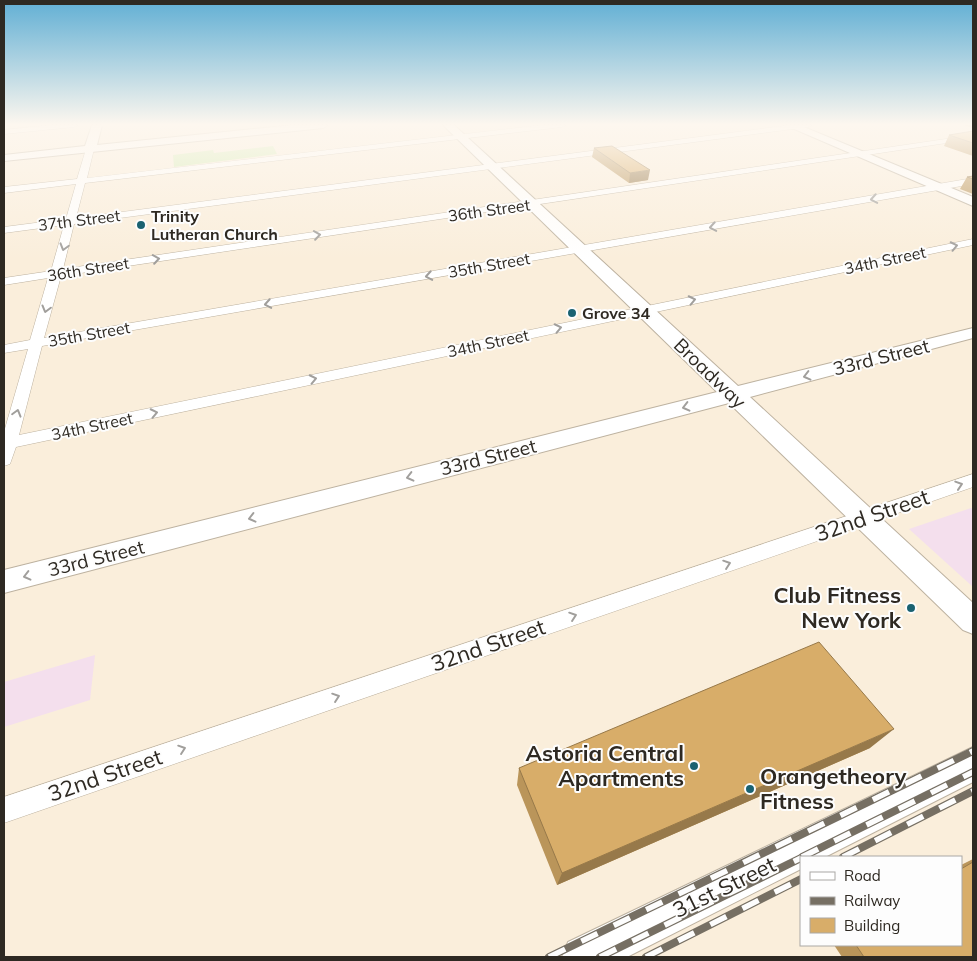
<svg xmlns="http://www.w3.org/2000/svg" width="977" height="961" font-family="Mulish,sans-serif">
  <style>
    .commercial { fill: #f4dfed }
    .green { fill: #d0ecb0 }
    .lines { fill: none; stroke-linecap: round; stroke-linejoin: round }
    .street-casing { stroke: #bdb2a0; stroke-width: 1 }
    .secondary-casing { stroke: #bdb2a0; stroke-width: 2 }
    .street { fill: #fff; fill-rule: evenodd }
    .secondary { fill: #fff; fill-rule: evenodd }
    .rail-casing { stroke: #766f63; stroke-width: 8 }
    .rail { stroke: #fdfdfd; stroke-width: 5.5; stroke-dasharray: 18; stroke-linecap: butt }
    .wall { fill: #ba955a }
    .shaded-wall { fill: #97794a }
    .building { fill: #d8ad69; stroke: #97794a }
    .oneway { stroke: #a19f9c }
    .poi-dot { fill: #1a6271; stroke: #fdfdfd; stroke-width: 2 }
    .labels { text-anchor: middle; stroke-width: 4; stroke-linejoin: round; paint-order: stroke }
    .far-street-label { font-size: 16px; fill: #2e2922; stroke: #fdfdfd }
    .far-poi-label { font-size: 16px; font-weight: bold; fill: #2e2922; stroke: #fdfdfd; text-anchor: start }
    .street-label { font-size: 19px; fill: #2e2922; stroke: #fdfdfd }
    .near-street-label { font-size: 22px; fill: #2e2922; stroke: #fdfdfd }
    .near-poi-label { font-size: 22px; font-weight: bold; fill: #2e2922; stroke: #fdfdfd; text-anchor: end }
  </style>
  <rect width="100%" height="100%" fill="#faeedb"/>
  <!-- commercial -->
  <path class="commercial" d="M971,508l2,1v78l-64,-58z
    M95,655l-5,45 -86,27v-45z"/>
  <!-- green -->
  <path class="green" d="M273,146l4,8 -103,13 -1,-12 40,-5 1,3z"/>
  <g class="lines">
    <!-- street casing -->
    <g class="street-casing">
      <path id="street" d="M52,125h26l-4,2 -70,7v-4z
        M543,125h23l-4,2 -477,56 -9,35 715,-93h21l-4,2 -734,97 -11,45 910,-134v4l-912,137 -17,62 929,-160v6l-931,162 -23,89 954,-196v6l-957,202 -6,17 -6,2v-34l24,-83 -24,4v-8l26,-5 18,-62 -44,7v-7l47,-7 13,-46 -60,8v-6l62,-8 10,-35 -72,9v-6l73,-8 9,-30 4,-2 4,2 -7,29z
        M973,474v13l-969,336v-26z"/>
    </g>
    <!-- secondary casing -->
    <g class="secondary-casing">
      <path id="secondary" d="M92,125h10l-5,20 197,-20h34l-5,3 -319,33v-6l81,-9z
        M443,125h11l284,261 235,-58v10l-223,59 223,206v31l-10,-4 -234,-227 -725,190v-23l713,-178z
        M785,125h14l174,72v9z
        M973,747v35l-148,75h-24v12l-174,88h-65l6,-15z"/>
    </g>
    <!-- street -->
    <use href="#street" class="street"/>
    <!-- secondary -->
    <use href="#secondary" class="secondary"/>
    <!-- rail casing -->
    <g class="rail-casing">
      <path id="rail" d="M802,857l171,-85
        M843,857l130,-66
        M549,957l424,-206
        M600,957l201,-99
        M646,957l155,-78"/>
    </g>
    <!-- rail -->
    <use href="#rail" class="rail"/>
  </g>
  <!-- wall -->
  <path class="wall" d="M963,125h10v3z
    M973,131v25l-29,-10 5,-11z
    M594,148l54,32 -19,3 -37,-26z
    M973,176v18l-13,-5 7,-12z
    M870,748l-313,137 -40,-100 2,-17z
    M973,859v98h-131l-8,-12h127v-80z"/>
  <!-- shaded-wall -->
  <path class="shaded-wall" d="M650,170l-2,10 -19,3 1,-10z
    M894,729l-24,19 -313,137 5,-12z"/>
  <!-- building -->
  <path class="building" d="M973,131v12l-24,-8z
    M612,146l38,24 -20,3 -36,-25z
    M973,176v3l-6,-2z
    M819,642l75,87 -332,144 -43,-105z
    M973,862v95h-109l-8,-12h105v-76z"/>
  <!-- one-way arrows -->
  <defs><path id="oneway-chevron" d="M-2-3.5L2.5 0L-2 3.5" fill="none" stroke-width="1.6" stroke-linecap="round" stroke-linejoin="round" transform="scale(1.25)"/></defs>
  <g class="oneway">
    <use href="#oneway-chevron" transform="translate(874 199) rotate(170)"/>
    <use href="#oneway-chevron" transform="translate(713 227) rotate(170)"/>
    <use href="#oneway-chevron" transform="translate(317 235) rotate(-8)"/>
    <use href="#oneway-chevron" transform="translate(954 246) rotate(-12)"/>
    <use href="#oneway-chevron" transform="translate(64 247) rotate(106)"/>
    <use href="#oneway-chevron" transform="translate(156 259) rotate(-9)"/>
    <use href="#oneway-chevron" transform="translate(429 276) rotate(170)"/>
    <use href="#oneway-chevron" transform="translate(692 300) rotate(-12)"/>
    <use href="#oneway-chevron" transform="translate(268 304) rotate(170)"/>
    <use href="#oneway-chevron" transform="translate(46 309) rotate(105)"/>
    <use href="#oneway-chevron" transform="translate(558 328) rotate(-12)"/>
    <use href="#oneway-chevron" transform="translate(807 376) rotate(166)"/>
    <use href="#oneway-chevron" transform="translate(313 379) rotate(-12)"/>
    <use href="#oneway-chevron" transform="translate(686 407) rotate(166)"/>
    <use href="#oneway-chevron" transform="translate(17 413) rotate(-74)"/>
    <use href="#oneway-chevron" transform="translate(154 413) rotate(-12)"/>
    <use href="#oneway-chevron" transform="translate(410 477) rotate(166)"/>
    <use href="#oneway-chevron" transform="translate(959 485) rotate(-18)"/>
    <use href="#oneway-chevron" transform="translate(252 518) rotate(166)"/>
    <use href="#oneway-chevron" transform="translate(727 564) rotate(-19)"/>
    <use href="#oneway-chevron" transform="translate(27 576) rotate(166)"/>
    <use href="#oneway-chevron" transform="translate(573 616) rotate(-19)"/>
    <use href="#oneway-chevron" transform="translate(336 697) rotate(-19)"/>
    <use href="#oneway-chevron" transform="translate(182 749) rotate(-19)"/>
  </g>
  <!-- sky -->
  <linearGradient id="sky" x2="0" y2="1"><stop stop-color="#61afd4"/><stop offset="0.48" stop-color="#fdf7ef"/><stop offset="1" stop-color="#fdf7ef" stop-opacity="0"/></linearGradient>
  <rect width="977" height="259" fill="url(#sky)"/>
  <!-- markers -->
  <g class="poi-dot">
    <circle cx="141" cy="225" r="5"/>
    <circle cx="572" cy="313" r="5"/>
    <circle cx="911" cy="608" r="5"/>
    <circle cx="694" cy="766" r="5"/>
    <circle cx="750" cy="789" r="5"/>
  </g>
  <g class="labels">
    <!-- far-street labels -->
    <g class="far-street-label">
      <text transform="translate(489 210) rotate(-8)" y="6">36th Street</text>
      <text transform="translate(79 220) rotate(-7)" y="6">37th Street</text>
      <text transform="translate(885 260) rotate(-12)" y="6">34th Street</text>
      <text transform="translate(489 265) rotate(-10)" y="6">35th Street</text>
      <text transform="translate(88 269) rotate(-9)" y="6">36th Street</text>
      <text transform="translate(89 334) rotate(-10)" y="6">35th Street</text>
      <text transform="translate(488 343) rotate(-12)" y="6">34th Street</text>
      <text transform="translate(92 426) rotate(-12)" y="6">34th Street</text>
    </g>
    <!-- far-poi labels -->
    <g class="far-poi-label">
      <text x="151" y="222">Trinity<tspan x="151" dy="18">Lutheran Church</tspan></text>
      <text x="582" y="319">Grove 34</text>
    </g>
    <!-- street labels -->
    <g class="street-label">
      <text transform="translate(881 357) rotate(-14)" y="7">33rd Street</text>
      <text transform="translate(710 373) rotate(44)" y="7">Broadway</text>
      <text transform="translate(488 457) rotate(-14)" y="7">33rd Street</text>
      <text transform="translate(96 558) rotate(-14)" y="7">33rd Street</text>
    </g>
    <!-- near-street labels -->
    <g class="near-street-label">
      <text transform="translate(872 515) rotate(-19)" y="8">32nd Street</text>
      <text transform="translate(488 645) rotate(-19)" y="8">32nd Street</text>
      <text transform="translate(105 775) rotate(-19)" y="8">32nd Street</text>
      <text transform="translate(724 887) rotate(-26)" y="8">31st Street</text>
    </g>
    <!-- near-poi labels -->
    <g class="near-poi-label">
      <text x="901" y="603">Club Fitness<tspan x="901" dy="25">New York</tspan></text>
      <text x="684" y="761">Astoria Central<tspan x="684" dy="25">Apartments</tspan></text>
      <text x="760" y="784" text-anchor="start">Orangetheory<tspan x="760" dy="25">Fitness</tspan></text>
    </g>
  </g>
  <!-- border -->
  <rect width="977" height="961" fill="none" stroke="#2e2922" stroke-width="10"/>
  <!-- legend -->
  <rect x="800" y="856" width="162" height="90" fill="#fdfdfd" stroke="#aaa8a5"/>
  <rect x="810" y="872" width="25" height="8" fill="#ffffff" stroke="#aaa8a5"/>
  <text x="844" y="881" font-size="15" fill="#2e2922">Road</text>
  <rect x="810" y="897" width="25" height="8" fill="#766f63" stroke="#aaa8a5"/>
  <text x="844" y="906" font-size="15" fill="#2e2922">Railway</text>
  <rect x="810" y="918" width="25" height="15" fill="#d8ad69" stroke="#aaa8a5"/>
  <text x="844" y="931" font-size="15" fill="#2e2922">Building</text>
</svg>
